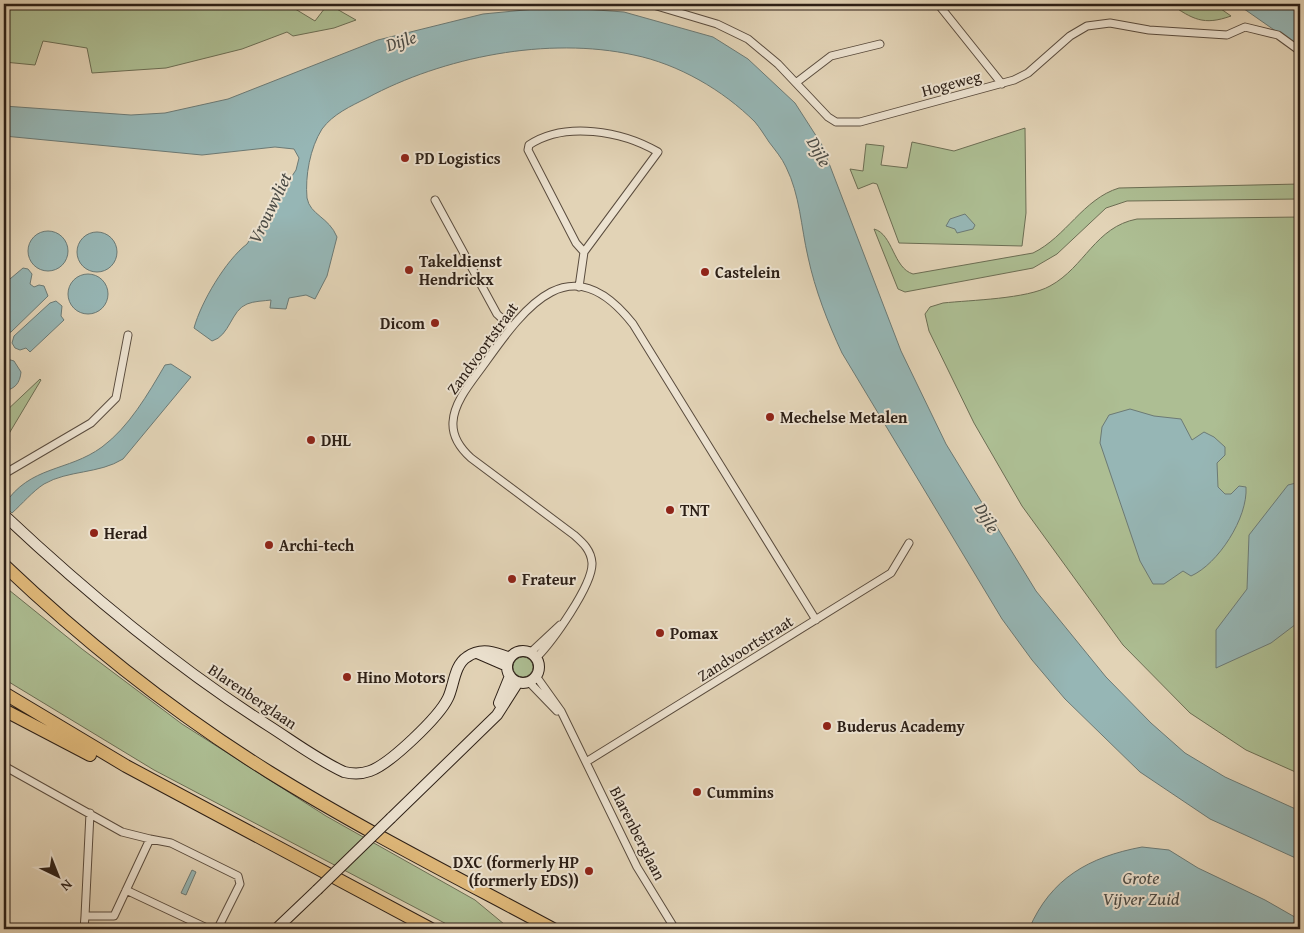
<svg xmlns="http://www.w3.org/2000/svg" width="1304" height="933" font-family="'Gentium Book Plus',serif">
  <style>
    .green { fill: #adbe93; stroke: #6c6e54 }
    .water { fill: #96b6b5; stroke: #6c7a75 }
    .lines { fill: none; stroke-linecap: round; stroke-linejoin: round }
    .street-casing { stroke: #5a4c3e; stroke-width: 9 }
    .secondary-casing { stroke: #2c1f16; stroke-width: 12 }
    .highway-casing { stroke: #2c1f16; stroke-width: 14 }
    .street { stroke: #ece2d0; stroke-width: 7 }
    .secondary { stroke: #ece2d0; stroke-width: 10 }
    .highway { stroke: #e1ba7b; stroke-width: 12 }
    .secondary-bridge-casing { stroke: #2c1f16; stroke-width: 12; stroke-linecap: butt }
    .secondary-bridge { stroke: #ece2d0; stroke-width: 10 }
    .poi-dot { fill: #8f2418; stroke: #ece2d0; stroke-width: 2 }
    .labels { text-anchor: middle; stroke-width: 4; stroke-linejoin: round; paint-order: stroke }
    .street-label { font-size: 16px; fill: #2c1f16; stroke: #ece2d0 }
    .poi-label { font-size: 16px; font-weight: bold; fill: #2c1f16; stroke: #ece2d0; text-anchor: start }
    .water-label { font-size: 18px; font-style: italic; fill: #4c4c46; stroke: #ece2d0 }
  </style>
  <rect width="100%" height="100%" fill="#e2d3b6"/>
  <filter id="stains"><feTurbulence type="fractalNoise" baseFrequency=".004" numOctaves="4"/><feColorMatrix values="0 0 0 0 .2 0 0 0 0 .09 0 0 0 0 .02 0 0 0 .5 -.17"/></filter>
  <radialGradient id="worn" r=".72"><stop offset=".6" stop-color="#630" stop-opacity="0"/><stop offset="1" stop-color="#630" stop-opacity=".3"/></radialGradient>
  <!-- green -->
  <path class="green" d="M4,4h283l28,17 13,-17 28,16 -22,8 -41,8 -6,-4 -45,17 -76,19 -74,5 -5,-25 -44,-7 -8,24 -31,-3z
    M369,4h34c-11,3 -26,11 -34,0z
    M1170,4h44l17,12c-28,10 -38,3 -61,-12z
    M1025,128l1,85 -4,33 -123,-3 -22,-59 -4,-1 -15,6 -8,-20 13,2 3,-27 18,2 -3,19 26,3 5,-26 42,9z
    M1300,184v15l-173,2 -21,7 -49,46 -24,14 -128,24 -7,-3 -24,-60c19,5 19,39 39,45l120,-21c33,-16 50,-54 86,-65z
    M1300,217v557l-54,-24 -56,-37 -67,-68 -101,-139 -48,-83 -45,-92 -4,-17 5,-7 13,-4c28,-3 84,-4 107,-17 35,-19 45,-59 87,-67z
    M40,379l1,1 -37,62v-29z
    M4,586l78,63 100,75 144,92 149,84 35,29h-54l-302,-159 -150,-91z
    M513 667a10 10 0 1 1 20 0a10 10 0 1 1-20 0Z"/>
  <!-- water -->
  <path class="water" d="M1237,4h51l12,8v36z
    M556,7l68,5 89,25 35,22 47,44 27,42 79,206 45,93 90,147 70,86 45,46 34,30 40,24 75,34v49l-90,-41 -70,-47 -75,-73 -33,-39 -30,-41 -160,-266c-14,-30 -27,-63 -34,-96 -7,-30 -8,-62 -22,-90 -4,-9 -11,-17 -17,-25 -4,-6 -9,-14 -14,-20 -32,-32 -77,-58 -121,-67 -86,-19 -191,2 -267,43 -16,8 -34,16 -45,31 -12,19 -17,47 -15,69 3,17 22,19 30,39l-10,39 -12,23 -9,-4 -17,3 -3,11 -16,-1 1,-8c-7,1 -17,1 -24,4 -16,6 -17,32 -35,37l-18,-13c7,-26 32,-68 53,-84l49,-74 3,-12 -5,-9 -19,-2 -73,8 -198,-19v-30l127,9 34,-2 63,-14 150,-59 105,-26z
    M965,214l10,11 -2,4 -16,4 -2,-4 -9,-3 4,-7z
    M28 251a20 20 0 1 1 40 0a20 20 0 1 1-40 0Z
    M77 252a20 20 0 1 1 40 0a20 20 0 1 1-40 0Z
    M23,268l5,1 4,5 -2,10 4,3 5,-2 5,1 4,10 -37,36 -6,2 -1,-50z
    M68 294a20 20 0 1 1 40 0a20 20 0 1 1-40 0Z
    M56,301l6,5 -1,10 3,4 -34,32 -4,-4 -6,2 -5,-2 -3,-5 2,-7 36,-33z
    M4,358l10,3 7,11c-1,11 -6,17 -17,19z
    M171,364l20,13 -68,82c-24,15 -55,11 -79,25 -11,7 -22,20 -32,29l-8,-8c26,-40 64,-33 98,-58 27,-20 46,-53 63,-82z
    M1130,409l24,7 27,3 11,21 12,-8 10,5 11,10v8l-8,8 1,24 7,7h6l8,-8 7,1c2,31 -28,77 -55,89l-8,-5 -19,13h-11l-13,-23 -40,-118 2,-16 7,-12z
    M1300,482v139l-29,22 -55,25v-38l31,-41 2,-54 39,-50z
    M1142,847l27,3 29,18 67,32 35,20v9h-271c22,-51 60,-72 113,-82z
    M192,870l4,2 -10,23 -5,-2z"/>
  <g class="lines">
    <!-- street casing -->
    <g class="street-casing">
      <path id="street" d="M650,4l67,20 31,15 30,25 50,53 8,5h24l154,-42 14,-7 42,-37 17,-10 23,-3 39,7 78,5 18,-8 33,8 22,16
        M938,4l64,80
        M797,82l34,-26 49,-12
        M435,200l62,114 14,13
        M579,287l5,-35 74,-100c-36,-21 -93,-31 -129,-7l-1,5 48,93 8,9
        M4,474l87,-51 25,-25 12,-63
        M530,653l30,-28
        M536,658c16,-16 57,-73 56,-95 -1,-13 -9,-20 -18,-28l-103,-77c-10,-9 -19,-21 -18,-36 1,-21 20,-42 32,-59 41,-58 86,-118 148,-39l183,296
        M536,676l25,35 76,156 38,62
        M529,682l28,29
        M586,762l305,-189 18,-30
        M4,766l118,66 28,7
        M126,890l83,39
        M85,916l5,-103
        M84,929l1,-13h29l36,-77 21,4 67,33 2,8 -21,42 -9,3
        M346,929h14"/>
    </g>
    <!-- secondary casing -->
    <g class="secondary-casing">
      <path id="secondary" d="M4,515c83,78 169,150 265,211 25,16 49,34 75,46 9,2 18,2 26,-1 20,-7 69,-54 78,-73 6,-12 6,-33 19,-41 14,-10 28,-5 43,1
        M507 667a16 16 0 1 1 32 0a16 16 0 1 1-32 0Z
        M477,653l30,13
        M499,703l11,-27
        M391,818l106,-103 21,-33
        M276,929l41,-39"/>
    </g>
    <!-- highway casing -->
    <g class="highway-casing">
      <path id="highway" d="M4,565c81,77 169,147 265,207 92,57 189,106 284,157
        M4,693l122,73 305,163
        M4,710l86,45"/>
    </g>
    <!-- street -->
    <use href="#street" class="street"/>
    <!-- secondary -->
    <use href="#secondary" class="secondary"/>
    <!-- highway -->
    <use href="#highway" class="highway"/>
    <!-- secondary-bridge casing -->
    <g class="secondary-bridge-casing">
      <path id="secondary-bridge" d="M317,890l74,-72"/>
    </g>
    <!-- secondary-bridge -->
    <use href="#secondary-bridge" class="secondary-bridge"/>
  </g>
  <!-- markers -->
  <g class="poi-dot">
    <circle cx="405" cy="158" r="5"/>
    <circle cx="409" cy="270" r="5"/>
    <circle cx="705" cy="272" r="5"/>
    <circle cx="435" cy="323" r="5"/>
    <circle cx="770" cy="417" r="5"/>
    <circle cx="311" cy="440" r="5"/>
    <circle cx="670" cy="510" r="5"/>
    <circle cx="94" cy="533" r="5"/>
    <circle cx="269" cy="545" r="5"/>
    <circle cx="512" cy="579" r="5"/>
    <circle cx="660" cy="633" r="5"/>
    <circle cx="347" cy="677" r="5"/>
    <circle cx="827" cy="726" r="5"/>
    <circle cx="697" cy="792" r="5"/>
    <circle cx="589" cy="871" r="5"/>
  </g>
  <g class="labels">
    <!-- street labels -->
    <g class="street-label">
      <text transform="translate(951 83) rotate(-15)" y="6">Hogeweg</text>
      <text transform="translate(482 348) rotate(-54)" y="6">Zandvoortstraat</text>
      <text transform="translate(745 648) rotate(-32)" y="6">Zandvoortstraat</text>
      <text transform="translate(253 696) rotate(34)" y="6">Blarenberglaan</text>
      <text transform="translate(638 833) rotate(63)" y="6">Blarenberglaan</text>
    </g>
    <!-- poi labels -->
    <g class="poi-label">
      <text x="415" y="164">PD Logistics</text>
      <text x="419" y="267">Takeldienst<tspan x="419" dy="18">Hendrickx</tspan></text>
      <text x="715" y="278">Castelein</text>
      <text x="425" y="329" text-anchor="end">Dicom</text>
      <text x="780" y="423">Mechelse Metalen</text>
      <text x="321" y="446">DHL</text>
      <text x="680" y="516">TNT</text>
      <text x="104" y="539">Herad</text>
      <text x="279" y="551">Archi-tech</text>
      <text x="522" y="585">Frateur</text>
      <text x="670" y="639">Pomax</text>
      <text x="357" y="683">Hino Motors</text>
      <text x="837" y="732">Buderus Academy</text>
      <text x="707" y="798">Cummins</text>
      <text x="579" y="868" text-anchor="end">DXC (formerly HP<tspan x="579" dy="18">(formerly EDS))</tspan></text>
    </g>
    <!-- water labels -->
    <g class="water-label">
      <text transform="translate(401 41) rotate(-18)" y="6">Dijle</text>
      <text transform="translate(819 152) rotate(61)" y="6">Dijle</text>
      <text transform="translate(270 208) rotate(-64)" y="6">Vrouwvliet</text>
      <text transform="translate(987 518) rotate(60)" y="6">Dijle</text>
      <text x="1141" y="884">Grote<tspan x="1141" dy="21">Vijver Zuid</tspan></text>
    </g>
  </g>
  <!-- margin -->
  <rect width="1304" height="933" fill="none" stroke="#e2d3b6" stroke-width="20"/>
  <rect x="5" y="5" width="1294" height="923" fill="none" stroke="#2c1f16" stroke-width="2.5"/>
  <rect x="10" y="10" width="1284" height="913" fill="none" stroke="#2c1f16"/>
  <!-- north arrow -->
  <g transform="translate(58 876) rotate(137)" stroke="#ece2d0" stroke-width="4" paint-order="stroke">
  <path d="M0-4L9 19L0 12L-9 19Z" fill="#2c1f16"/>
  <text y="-8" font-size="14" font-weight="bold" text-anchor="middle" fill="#2c1f16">N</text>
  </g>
  <rect width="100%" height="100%" filter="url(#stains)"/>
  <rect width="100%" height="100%" fill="url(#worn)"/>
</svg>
